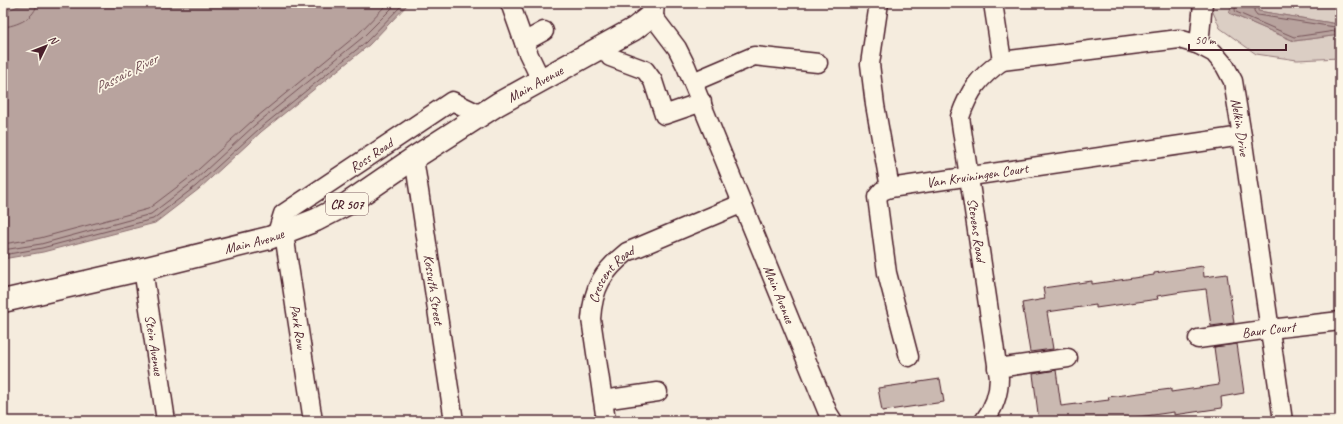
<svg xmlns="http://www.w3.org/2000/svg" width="1343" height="424" font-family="Caveat,sans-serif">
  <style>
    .green { fill: #dbcec4; stroke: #927678 }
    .water { fill: #b8a39e; stroke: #8c6e70 }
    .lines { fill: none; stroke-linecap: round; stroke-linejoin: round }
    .shore { stroke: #765459; stroke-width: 1 }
    .building { fill: #cab9b1; stroke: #4a1f2b }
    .minor-casing { stroke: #4a1f2b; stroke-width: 21 }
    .major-casing { stroke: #4a1f2b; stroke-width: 25 }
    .minor { stroke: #fcf5e5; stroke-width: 18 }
    .major { stroke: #fcf5e5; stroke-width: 22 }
    .labels { text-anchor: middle; stroke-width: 3.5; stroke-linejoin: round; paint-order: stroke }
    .shield { fill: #fcf5e5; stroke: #7f5f63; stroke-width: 1 }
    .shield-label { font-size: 13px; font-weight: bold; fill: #4a1f2b }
    .street-label { font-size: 14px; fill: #4a1f2b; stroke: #fcf5e5 }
    .water-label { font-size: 15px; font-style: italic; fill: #704d53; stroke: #fcf5e5 }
  </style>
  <rect width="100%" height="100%" fill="#f5ecde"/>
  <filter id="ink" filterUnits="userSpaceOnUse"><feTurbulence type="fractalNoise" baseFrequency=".025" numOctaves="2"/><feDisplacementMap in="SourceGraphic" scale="8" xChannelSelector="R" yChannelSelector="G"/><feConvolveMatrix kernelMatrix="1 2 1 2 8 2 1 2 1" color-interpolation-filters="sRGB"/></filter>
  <g filter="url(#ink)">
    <!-- green -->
    <path class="green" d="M1209,3h24l-4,10 65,28 46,-6v23l-43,2 -41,-6 -36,-26z
      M1259,3h81v20l-2,1 -80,-13z"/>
    <!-- water -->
    <path class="water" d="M26,3h383l-40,42 -108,87 -62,57 -44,34 -112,29 -40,7v-247z
      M1233,3h26l-1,8 80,13 2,-1v12l-46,6 -65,-28z"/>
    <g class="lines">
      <!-- shore -->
      <path class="shore" d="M1236,3l-1,7 1,2 58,25 41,-6 2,-1 -2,-3 -78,-12 -3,-4 1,-8
        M3,27c13,-1 33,-9 34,-24
        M3,244l37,-6 108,-29 41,-31 63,-57 106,-87 30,-31
        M3,250l38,-6 110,-30 42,-32 62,-57 107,-87 35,-35
        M3,255l39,-7 111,-29 43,-33 63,-57 107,-87 38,-39"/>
    </g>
    <!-- building -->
    <path class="building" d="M1203,266l1,11 23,-3 7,49 -23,3 -5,-37 -24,3 -25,4 1,3 -62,9v-3l-49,7 6,37 -23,3 -8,-49 23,-4 -2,-11 49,-7v3l62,-9v-2z
      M1237,344l7,49 -23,4 1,11 -48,7v-3l-64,9h-47v-2l-24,2 -6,-47 23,-4 5,36 48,-6 -1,-3 63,-8v3l48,-7 -5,-38z
      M940,379l4,23 -62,9 -4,-23z"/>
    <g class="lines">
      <!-- minor casing -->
      <g class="minor-casing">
        <g id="minor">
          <path d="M510,3l17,48 14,29"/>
          <path d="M879,3l-9,61 5,41 15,83"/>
          <path id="s1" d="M652,15l25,33 9,18 142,347 5,8"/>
          <path d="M524,42l20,-11"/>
          <path d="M1199,45l4,-42"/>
          <path d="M604,46l6,11 35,13 8,11 11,34 38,-13"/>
          <path id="s2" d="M1002,61l177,-22 20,6 15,8 11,13 8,15 9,55 41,285"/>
          <path d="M693,82l61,-26 64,7"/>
          <path id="s3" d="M414,158l40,263"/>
          <path id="s4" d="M284,234l29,187"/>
          <path id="s5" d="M276,236l7,-22 169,-113 29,14"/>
          <path id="s6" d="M143,269l23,152"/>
          <path id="s7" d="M1198,339l72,-10 70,-8"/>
          <path id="s8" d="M909,357l-22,-84 -10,-76 5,-6 8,-3 352,-52"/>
          <path d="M997,368l71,-10"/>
          <path d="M603,400l55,-8"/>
          <path id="s9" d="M606,421l-15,-102c2,-32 12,-48 36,-67l116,-49"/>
          <path d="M984,421c10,-13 15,-26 15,-43l-39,-261c9,-26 19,-40 42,-56l-9,-58"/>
        </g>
      </g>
      <!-- major casing -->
      <g class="major-casing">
        <g id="major">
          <path id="s10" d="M3,301l140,-32 126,-31 47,-18 31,-16 67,-46 84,-54 136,-75 18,-14 1,-12"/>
        </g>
      </g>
      <!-- minor -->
      <use href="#minor" class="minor"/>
      <!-- major -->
      <use href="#major" class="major"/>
    </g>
  </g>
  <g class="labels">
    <!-- shield labels -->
    <rect class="shield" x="326" y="193" width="42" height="22" rx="3"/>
    <g class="shield-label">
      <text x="347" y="209">CR 507</text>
    </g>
    <!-- street labels -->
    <g class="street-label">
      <text dy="5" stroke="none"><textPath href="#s10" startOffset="582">Main Avenue</textPath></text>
      <text dy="5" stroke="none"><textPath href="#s2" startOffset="297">Nelkin Drive</textPath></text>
      <text dy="5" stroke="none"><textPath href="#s5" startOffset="129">Ross Road</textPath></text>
      <text dy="5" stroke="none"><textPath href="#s8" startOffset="268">Van Kruiningen Court</textPath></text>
      <text transform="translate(977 230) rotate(82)" y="5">Stevens Road</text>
      <text dy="5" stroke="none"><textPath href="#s10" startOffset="258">Main Avenue</textPath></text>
      <text dy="5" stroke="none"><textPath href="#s9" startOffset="154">Crescent Road</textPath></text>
      <text dy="5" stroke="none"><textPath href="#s3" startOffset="133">Kossuth Street</textPath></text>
      <text dy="5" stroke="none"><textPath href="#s1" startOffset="308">Main Avenue</textPath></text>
      <text dy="5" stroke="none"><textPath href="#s4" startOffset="94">Park Row</textPath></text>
      <text dy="5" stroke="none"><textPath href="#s7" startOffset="71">Baur Court</textPath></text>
      <text dy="5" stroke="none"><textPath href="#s6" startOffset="77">Stein Avenue</textPath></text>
    </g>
    <!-- water labels -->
    <g class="water-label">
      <text transform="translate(126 73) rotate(-27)" y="5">Passaic River</text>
    </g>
  </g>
  <!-- margin -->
  <rect width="1343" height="424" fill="none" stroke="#fcf5e5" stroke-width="16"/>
  <rect x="8" y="8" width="1327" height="408" fill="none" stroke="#4a1f2b" stroke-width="1.5" filter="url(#ink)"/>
  <!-- north arrow -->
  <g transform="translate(46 46) rotate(47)" stroke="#fcf5e5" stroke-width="3" paint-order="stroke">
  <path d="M0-3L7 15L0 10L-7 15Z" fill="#4a1f2b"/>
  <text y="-6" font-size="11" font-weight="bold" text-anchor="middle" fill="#4a1f2b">N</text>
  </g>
  <!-- scale -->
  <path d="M1189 44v6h97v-6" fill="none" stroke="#4a1f2b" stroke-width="2"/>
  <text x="1195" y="44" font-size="12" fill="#4a1f2b" stroke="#fcf5e5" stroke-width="3" paint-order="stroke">50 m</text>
</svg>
